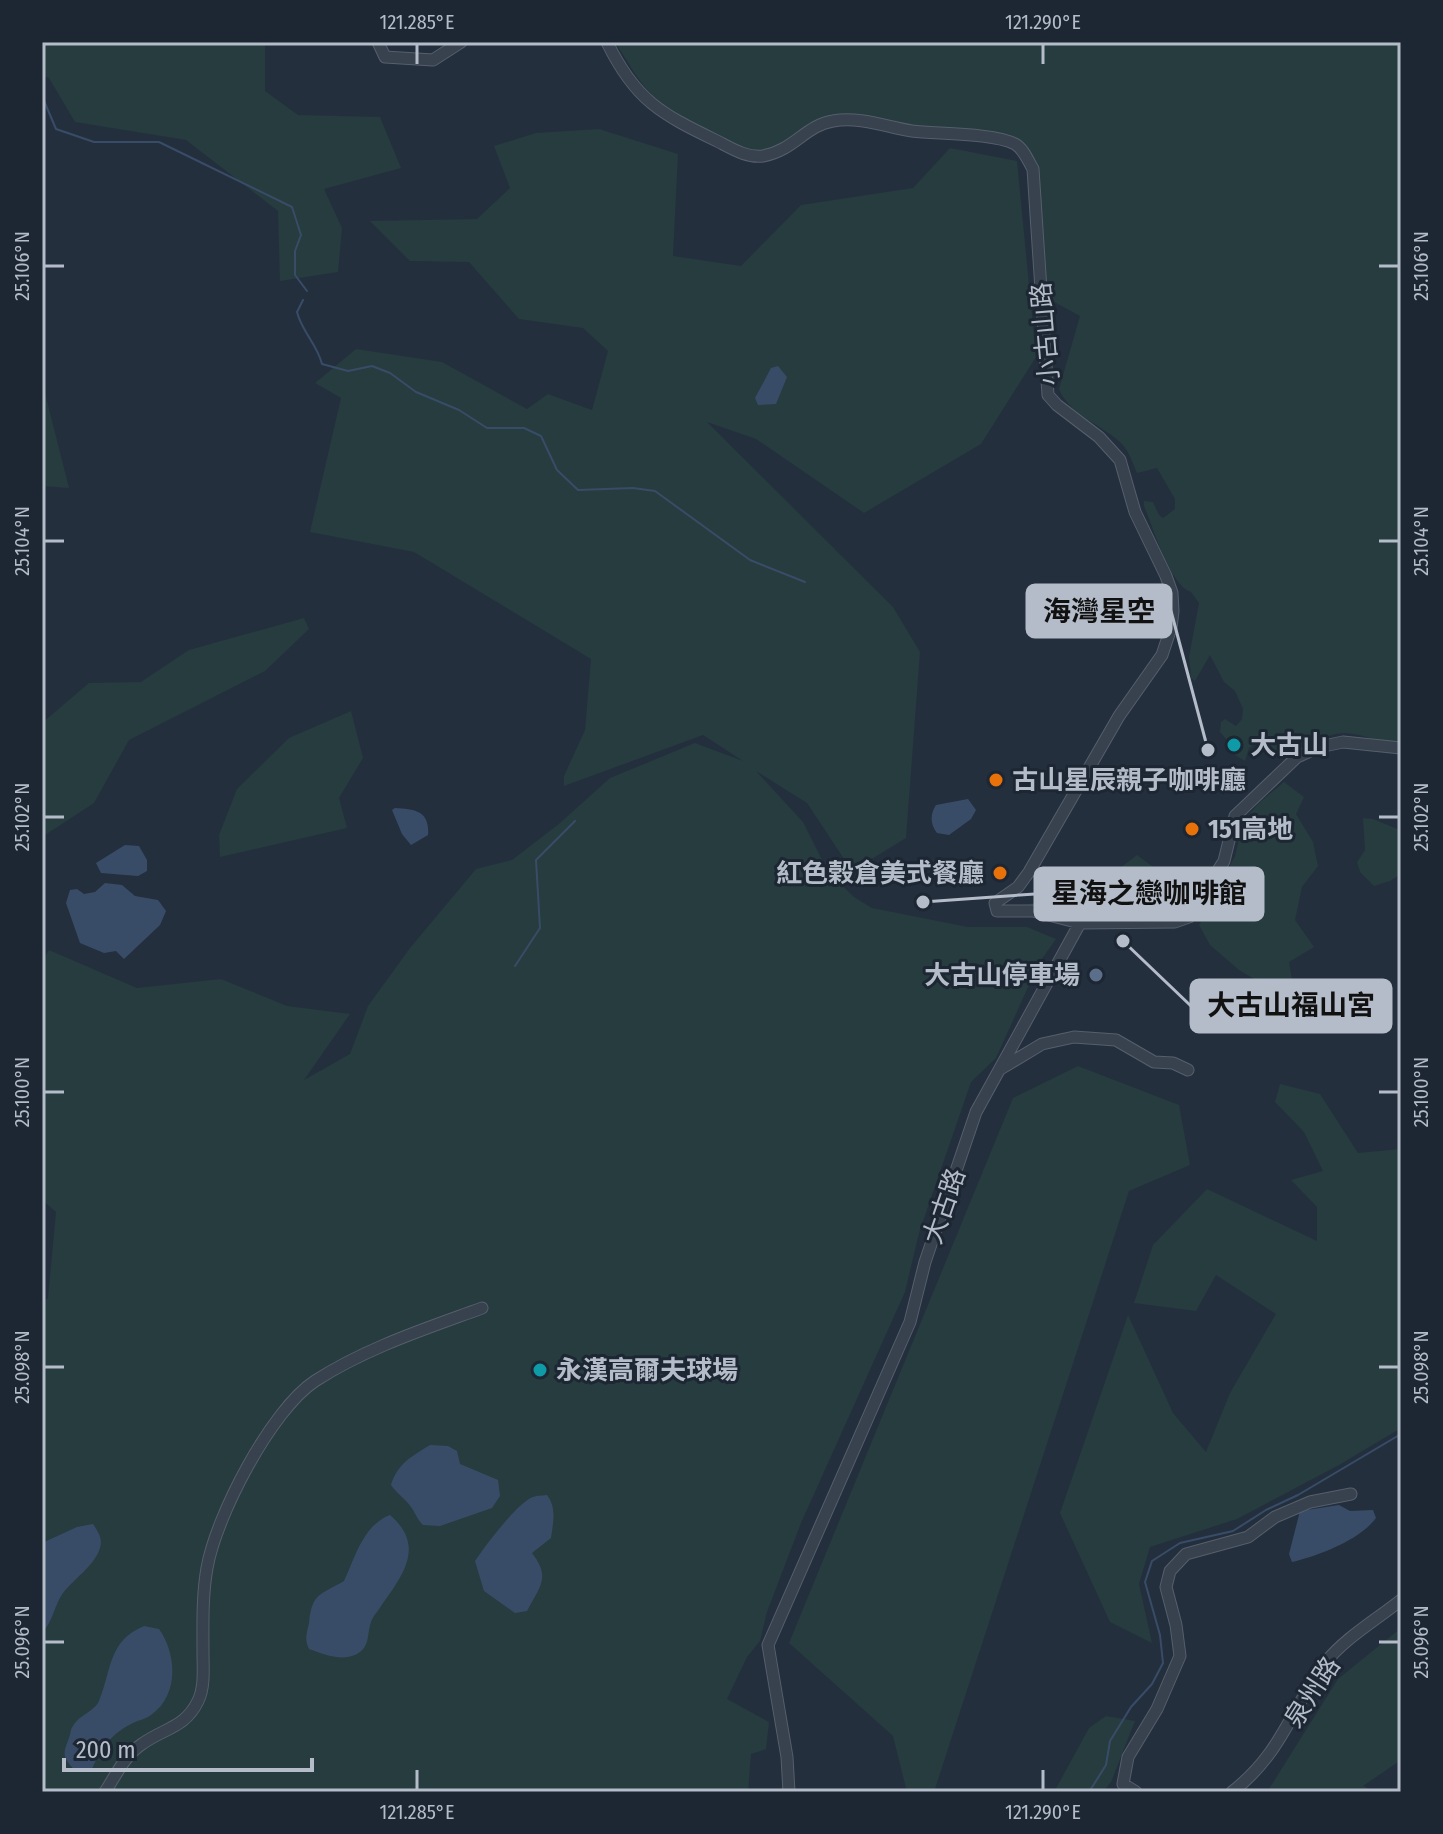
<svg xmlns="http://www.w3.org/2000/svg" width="1443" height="1834" font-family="'Fira Sans Condensed','Noto Sans TC',sans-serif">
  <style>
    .green { fill: #263c3f }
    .water { fill: #394c67 }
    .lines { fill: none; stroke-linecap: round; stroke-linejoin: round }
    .stream { stroke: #394c67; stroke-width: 2 }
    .minor-casing { stroke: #565f6c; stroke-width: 13 }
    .minor { stroke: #38414e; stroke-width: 11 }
    .ticks { fill: none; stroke: #b4bcc9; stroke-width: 3 }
    .culture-dot { fill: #0f9aa8; stroke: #1d2633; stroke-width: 3 }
    .food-dot { fill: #e8710a; stroke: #1d2633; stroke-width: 3 }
    .service-dot { fill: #5c6f8a; stroke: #1d2633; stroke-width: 3 }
    .labels { text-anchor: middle; stroke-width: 6; stroke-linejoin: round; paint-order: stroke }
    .street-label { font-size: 26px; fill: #b4bcc9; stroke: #1d2633 }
    .poi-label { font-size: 26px; font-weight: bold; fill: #b4bcc9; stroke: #1d2633; text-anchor: start }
    .leader { fill: none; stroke: #b4bcc9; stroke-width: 3 }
    .callout-dot { fill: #b4bcc9; stroke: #1d2633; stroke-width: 3 }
    .callout { fill: #b4bcc9; stroke: #b4bcc9; stroke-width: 3 }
    .callout-label { font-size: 28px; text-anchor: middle; font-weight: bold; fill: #111 }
    .neatline { fill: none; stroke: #b4bcc9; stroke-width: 3 }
    .ticks-label { font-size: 20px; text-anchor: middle; fill: #b4bcc9 }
  </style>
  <rect width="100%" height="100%" fill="#242f3e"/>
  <!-- green -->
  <path class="green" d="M42,42h223v49l33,24 82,2 21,51 -77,21 18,39 -4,44 -58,9 -2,-70 -92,-71 -111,-18 -26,-44 -7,-2z
    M615,42h786v700c-20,2 -37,-8 -56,-9 -21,0 -36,16 -54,18 -12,2 -25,-3 -37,-6l-5,3 -4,13 -20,-12 1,-10 -6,-7 1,-10 4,-3 11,7 6,-7 1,-10 -8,-18 -11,-9 -14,-27 -15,26 -4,-3 -2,-21 10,-54 -8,-11c-21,-6 -38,-65 -47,-86v-5l9,1 6,13 4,3 12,-9v-10l-18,-31 -20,5c-4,-9 -8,-22 -15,-29 -19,-19 -53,-29 -63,-55l21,-73 -33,-18 -14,-138 -7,-13 -193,-31c-6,2 -12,3 -18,5 -18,8 -32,27 -53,30 -24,3 -90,-37 -108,-54 -16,-15 -27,-37 -39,-55z
    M599,129l79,25 -5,102 68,10 60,-61 112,-17 37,-40 67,13 19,196 -55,87 -117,69 -108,-74 -49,-17 186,185 27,45 -14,186 -54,33 -45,-68 -51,-32 47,51 25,50 26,25 18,11 96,19h59l29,12 -17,24 -43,95 -25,24 -52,151 -14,59 -104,231 -34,89 -7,29 -13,16 -20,42 42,23 -3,27 -15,5 -3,38h-706v-489l6,-5 8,-86 -14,-12v-239l7,-11 88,38 84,-9 66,27 63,8 -46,66 46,-26 18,-48 42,-58 66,-79 36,-9 48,-37 50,-45 85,-35 48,18 -40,-26 -139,51v-10l21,-46 6,-71 -177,-107 -104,-20 31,-134 -26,-15 41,-34 86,13 85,47 21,-15 44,16 16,-59 -25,-23 -64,-9 -50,-57 -59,-1 -40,-40 107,-2 33,-31 -16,-42 42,-13z
    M42,381l27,107 -27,-2z
    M304,618l5,11 -44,42 -136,69 -35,63 -52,34v-114l47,-40 52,-1 48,-32z
    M351,711l12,47 -24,40 8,30 -127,29 -1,-22 18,-46 52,-51z
    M1284,782l20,15 -8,17 17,28 5,24 -16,21 -7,33 19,27 -25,15 4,24 -20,4 -34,-20 -29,-25 -11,-20 36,-69 9,-36 15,-17z
    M1363,818l10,1 27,11 1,4v40l-11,7 -16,5 -14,-14 -3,-10 8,-12z
    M1137,855l38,28 7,24 6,7 -14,5 -47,-2 -46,4 -63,-15 43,-8 38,-14z
    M1078,1066l101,39 11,60 -61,26 -195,601h-27l-14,-56 -104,-93 224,-545z
    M1280,1084l40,10 38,59 43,-4v279l-62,37 -102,54 -87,28 -11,37 13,59 -42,-21 -50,-109 68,-198 45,98 33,39 24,-59 46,-79 -60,-39 -20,36 -62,-8 19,-58 54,-56 110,52v-34l-26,-27 32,-9 -19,-39 -29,-30z
    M1401,1628v132l-38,26 14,6h-110l71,-113z
    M1106,1716l29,5 -24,61 -8,10h-49l35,-64z"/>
  <!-- water -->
  <path class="water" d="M778,366l9,11 -11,27 -18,1 -3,-7 16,-30z
    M968,799l8,11 -5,9 -22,16 -12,-2c-7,-9 -7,-19 -1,-28z
    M395,808c20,1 35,3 33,27l-17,10 -9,-11 -10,-24z
    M125,845l14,1 8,14v11l-9,5 -37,-3 -5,-10z
    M105,883l17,2 13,11 23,4 8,11 -6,14 -36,34 -8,-8 -12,2 -24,-10 -14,-40 4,-13 7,-1 7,5 11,-2z
    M430,1445l18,1 9,5 3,13 38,16 2,16 -8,12 -52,18 -17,-1c-6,-6 -7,-11 -12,-18 -5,-8 -14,-13 -20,-22 6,-21 21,-29 39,-40z
    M547,1495c10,13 6,28 4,43l-19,15c19,25 8,33 -5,58l-12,2 -31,-22 -9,-30c10,-15 43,-59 58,-64 5,-2 9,-1 14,-2z
    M1339,1505l11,6 23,-1 3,8c-16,22 -58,38 -84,44l-3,-8 11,-43z
    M390,1515c36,31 13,60 -9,91 -3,5 -8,10 -10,16 -4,12 -1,25 -14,32 -15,8 -34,0 -48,-5 -5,-10 -2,-16 0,-26 3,-30 11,-28 35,-42 11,-23 19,-56 46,-66z
    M93,1524c5,8 10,14 7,24 -5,17 -26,31 -37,45 -9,12 -10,30 -21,39v-89l35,-16z
    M144,1626l15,3c18,25 20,67 -8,86 -5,4 -12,5 -18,8 -21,10 -32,25 -41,46 -9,3 -16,4 -22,-4 -9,-10 -5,-16 -1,-27 2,-5 1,-8 4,-12 6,-11 22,-15 26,-25 13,-32 9,-60 45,-75z"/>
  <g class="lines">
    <!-- stream -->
    <path class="stream" d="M42,96l14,33 38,13h65l133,65 9,28 -6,16v24l12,16
      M303,300l-6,12c5,20 20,32 25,52l26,7 24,-5 18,7 26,19 43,18 28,18h37l17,8 16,34 21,20 55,-2 22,3 95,69 55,22
      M515,966l25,-38 -4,-68 39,-39
      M1089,1792l17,-27 4,-24 21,-34 21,-23 11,-21 -3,-28 -15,-53 7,-21 28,-18 53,-12 33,-21 32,-15 103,-61"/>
    <!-- minor casing -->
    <g class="minor-casing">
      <path id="minor" d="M378,42l7,15 48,3 28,-18
        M607,42c28,58 54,72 110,99 14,7 29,17 46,15 30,-5 43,-31 70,-35 26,-5 54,6 79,10 26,3 82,2 103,13 9,5 13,17 18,25l15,226 9,10 42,32 21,23 15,52 31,64 6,17 1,18 -2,17 -9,27 -43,61 -90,156 -11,15 -23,16 2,8h36l47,12
        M1002,1068l40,-24 32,-7 42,3 38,22 19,1 15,7
        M105,1792c11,-17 20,-37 37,-48 22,-16 43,-16 56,-43 7,-14 5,-33 5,-48 0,-28 -1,-57 4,-85 9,-52 64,-158 108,-187 51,-33 110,-52 167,-73
        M789,1792l-2,-35 -19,-112 142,-323 15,-60 51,-150 104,-189 95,-1 14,-5 35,-56 11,-45 62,-59 22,-10 24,-5 58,6
        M1136,1792l-13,-8 5,-27 29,-48 23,-53 -4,-31 -10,-38 4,-16 16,-17 62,-17 27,-20 35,-15 41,-8
        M1232,1792c50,-39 58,-81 93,-129 20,-25 51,-43 76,-63"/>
    </g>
    <!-- minor -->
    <use href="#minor" class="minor"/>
  </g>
  <!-- ticks -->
  <path class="ticks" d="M417,44v20M1043,44v20M44,266h20M1379,266h20M44,541h20M1379,541h20M44,817h20M1379,817h20M44,1092h20M1379,1092h20M44,1367h20M1379,1367h20M44,1642h20M1379,1642h20M417,1770v20M1043,1770v20"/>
  <!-- markers -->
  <g class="culture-dot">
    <circle cx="1234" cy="745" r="8"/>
    <circle cx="540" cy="1370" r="8"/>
  </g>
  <g class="food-dot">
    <circle cx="996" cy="780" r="8"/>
    <circle cx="1192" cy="829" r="8"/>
    <circle cx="1000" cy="873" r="8"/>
  </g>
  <circle class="service-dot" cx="1096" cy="975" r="8"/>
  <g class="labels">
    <!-- street labels -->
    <g class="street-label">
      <text transform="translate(1045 334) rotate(-95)" y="9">小古山路</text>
      <text transform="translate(944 1206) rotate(-71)" y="9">大古路</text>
      <text transform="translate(1312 1692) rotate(-57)" y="9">泉州路</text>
    </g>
    <!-- poi labels -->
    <g class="poi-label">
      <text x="1250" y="754">大古山</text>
      <text x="1012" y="789">古山星辰親子咖啡廳</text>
      <text x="1208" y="838">151高地</text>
      <text x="984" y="882" text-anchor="end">紅色榖倉美式餐廳</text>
      <text x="1080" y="984" text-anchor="end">大古山停車場</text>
      <text x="556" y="1379">永漢高爾夫球場</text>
    </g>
  </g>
  <!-- callouts -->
  <path class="leader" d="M1208 750L1171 611M923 902L1035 894M1123 941L1191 1006"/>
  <g class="callout-dot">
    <circle cx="1208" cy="750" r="8"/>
    <circle cx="923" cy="902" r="8"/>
    <circle cx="1123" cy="941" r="8"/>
  </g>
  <g class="callout">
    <rect x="1027" y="585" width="144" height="52" rx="8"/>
    <rect x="1035" y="868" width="228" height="52" rx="8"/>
    <rect x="1191" y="980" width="200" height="52" rx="8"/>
  </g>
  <g class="callout-label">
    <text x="1099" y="621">海灣星空</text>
    <text x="1149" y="903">星海之戀咖啡館</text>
    <text x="1291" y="1015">大古山福山宮</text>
  </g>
  <!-- border -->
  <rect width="1443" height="1834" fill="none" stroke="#1d2633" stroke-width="88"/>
  <!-- scale -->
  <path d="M64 1758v12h248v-12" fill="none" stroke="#b4bcc9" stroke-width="4"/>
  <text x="76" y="1758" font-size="24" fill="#b4bcc9" stroke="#1d2633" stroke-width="6" paint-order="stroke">200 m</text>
  <rect x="44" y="44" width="1355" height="1746" class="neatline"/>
  <g class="ticks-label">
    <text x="417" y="29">121.285°E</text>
    <text x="1043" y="29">121.290°E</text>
    <text transform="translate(22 266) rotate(-90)" y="7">25.106°N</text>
    <text transform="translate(1421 266) rotate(-90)" y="7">25.106°N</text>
    <text transform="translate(22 541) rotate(-90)" y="7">25.104°N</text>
    <text transform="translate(1421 541) rotate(-90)" y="7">25.104°N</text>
    <text transform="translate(22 817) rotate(-90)" y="7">25.102°N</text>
    <text transform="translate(1421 817) rotate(-90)" y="7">25.102°N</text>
    <text transform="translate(22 1092) rotate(-90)" y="7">25.100°N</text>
    <text transform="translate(1421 1092) rotate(-90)" y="7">25.100°N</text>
    <text transform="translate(22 1367) rotate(-90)" y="7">25.098°N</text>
    <text transform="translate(1421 1367) rotate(-90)" y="7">25.098°N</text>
    <text transform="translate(22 1642) rotate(-90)" y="7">25.096°N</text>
    <text transform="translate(1421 1642) rotate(-90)" y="7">25.096°N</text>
    <text x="417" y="1819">121.285°E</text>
    <text x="1043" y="1819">121.290°E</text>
  </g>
</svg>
